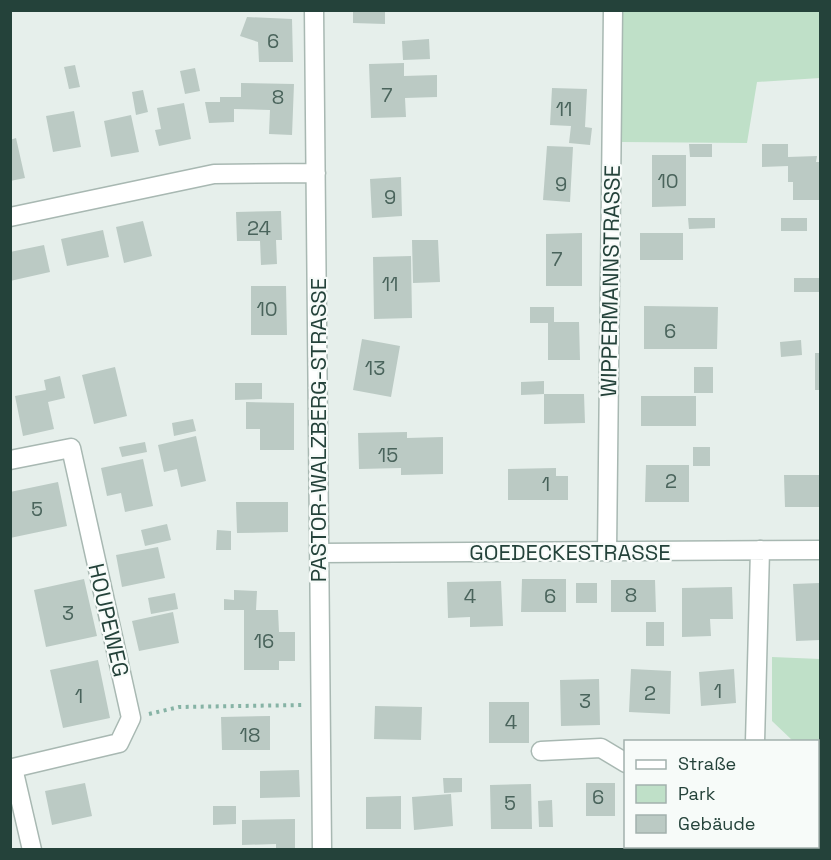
<svg xmlns="http://www.w3.org/2000/svg" width="831" height="860" font-family="'Space Grotesk',sans-serif">
  <style>
    .green { fill: #bfe0c8 }
    .building { fill: #bbcac4 }
    .lines { fill: none; stroke-linecap: round; stroke-linejoin: round }
    .street-casing { stroke: #a8b8b2; stroke-width: 21 }
    .path { stroke: #86b3a5; stroke-width: 4; stroke-dasharray: 3 4.5; stroke-linecap: butt }
    .street { stroke: #fff; stroke-width: 18 }
    .labels { text-anchor: middle; stroke-width: 4.5; stroke-linejoin: round; paint-order: stroke }
    .number-label { font-size: 20px; fill: #4a645c }
    .street-label { font-size: 22px; fill: #24423a; stroke: #f7fbf9 }
  </style>
  <rect width="100%" height="100%" fill="#e6efeb"/>
  <!-- green -->
  <path class="green" d="M620,11h200v67l-63,4 -10,61 -125,-1z
    M772,657l48,2v82h-27l-21,-20z"/>
  <!-- building -->
  <path class="building" d="M353,10h32v14l-32,-1z
    M247,17l45,2 1,43h-34l-1,-20 -18,-6z
    M429,39l1,20 -27,1 -1,-19z
    M404,63v13l33,-1v22l-32,1 1,19 -35,1 -2,-54z
    M75,65l5,22 -11,2 -5,-22z
    M195,68l5,23 -15,3 -5,-23z
    M241,83l53,1 -2,51 -23,-1 1,-24 -36,-1v13l-25,1 -4,-21h15v-5h21z
    M552,88l35,1 -2,38 7,1 -2,17 -21,-2 2,-17 -21,-1z
    M143,90l5,22 -12,3 -4,-23z
    M184,103l7,36 -32,7 -4,-16 6,-1 -4,-21z
    M74,111l7,36 -28,5 -7,-36z
    M131,115l8,37 -28,5 -7,-36z
    M16,138l9,40 -15,3v-41z
    M689,144h23v13h-22z
    M762,144h26v13l29,-1 -1,6h4v38h-27v-18h-5v-16l-26,1z
    M547,146l26,1 -3,55 -27,-2z
    M652,155h34v51l-34,1z
    M401,177l1,39 -30,2 -2,-39z
    M281,211l1,29h-6l1,24 -16,1 -1,-24h-23l-1,-29z
    M688,218h27v10l-26,1z
    M781,218h26v13h-26z
    M143,221l9,35 -28,7 -8,-36z
    M103,230l6,27 -42,9 -6,-27z
    M582,233v53h-36v-52z
    M640,233h43v27h-43z
    M412,240h26l2,42 -27,1z
    M44,245l6,27 -40,9v-29z
    M411,256l1,62 -38,1 -1,-62z
    M794,278h25v14h-25z
    M251,286h35l1,49h-36z
    M644,306l74,1 -1,42h-73z
    M530,307h24v15h25l1,38h-32v-37h-18z
    M362,339l38,7 -9,51 -38,-7z
    M801,340l1,15 -21,2 -1,-15z
    M815,353h5v37h-5z
    M115,367l12,49 -33,8 -12,-49z
    M694,367h19v26h-19z
    M60,376l5,22 -17,4 6,27 -31,7 -8,-40 31,-6 -2,-10z
    M544,381v13l-23,1v-13z
    M235,383h27v16l-27,1z
    M544,394h40l1,29 -41,1z
    M641,396h55v30h-55z
    M246,402l48,1v47h-34v-21h-14z
    M193,419l3,12 -22,5 -2,-13z
    M407,432v6l36,-1v37l-42,1v-7l-42,1 -1,-36z
    M196,436l10,45 -25,6 -4,-18 -13,3 -6,-27z
    M145,442l2,10 -25,5 -3,-10z
    M693,447h17v19h-17z
    M143,459l10,47 -28,6 -4,-19 -14,3 -6,-28z
    M646,465h43v37h-44z
    M556,468v8h12v24h-60v-31z
    M784,475h36v32h-35z
    M58,482l9,44 -57,12v-46z
    M236,502h52v30l-51,1z
    M167,524l4,16 -26,6 -4,-16z
    M217,530l14,1v19h-15z
    M158,547l7,31 -43,9 -6,-32z
    M84,579l13,57 -51,11 -12,-57z
    M522,579h44v33h-45z
    M611,580h44l1,32h-45z
    M501,581l2,45 -33,1v-10l-22,1 -1,-36z
    M576,583h21v20h-21z
    M820,583v57l-24,1 -3,-57z
    M732,587l1,32h-23l1,17 -29,1v-49z
    M234,590l23,1 -1,19h22l1,22h16v29h-16v9h-35v-60h-20v-11l10,1z
    M175,593l3,16 -27,5 -3,-16z
    M173,612l6,31 -40,8 -7,-30z
    M646,622h18v24h-18z
    M98,660l12,58 -47,10 -13,-58z
    M631,669l40,2 -1,43 -41,-2z
    M734,669l2,34 -35,3 -2,-34z
    M599,679l1,46 -39,1 -1,-46z
    M489,702h40v41h-40z
    M375,706l47,1 -1,33 -47,-1z
    M270,716v34h-48l-1,-33z
    M299,770l1,27 -40,1v-27z
    M443,778h19v14l-18,1z
    M85,783l7,33 -40,9 -7,-34z
    M586,783h29v33h-29z
    M531,784l1,45h-41l-1,-44z
    M451,794l2,32 -39,4 -2,-33z
    M401,796v33h-35v-32z
    M552,800l1,27h-14l-1,-26z
    M213,806h23v18l-23,1z
    M295,819v31h-19v-6l-34,1v-25z"/>
  <g class="lines">
    <!-- street casing -->
    <g class="street-casing">
      <path id="street" d="M314,10l8,840
        M10,217l204,-43 102,-1
        M10,460l61,-12 60,270 -12,25 -106,25
        M607,552l6,-542
        M319,553l501,-3
        M755,742l5,-192
        M541,751l60,-3 25,15
        M818,766h2
        M10,768h3l19,82"/>
    </g>
    <!-- path -->
    <path class="path" d="M149,714l30,-7 123,-2"/>
    <!-- street -->
    <use href="#street" class="street"/>
  </g>
  <g class="labels">
    <!-- number labels -->
    <g class="number-label">
      <text x="273" y="48">6</text>
      <text x="387" y="102">7</text>
      <text x="278" y="104">8</text>
      <text x="564" y="116">11</text>
      <text x="668" y="188">10</text>
      <text x="561" y="191">9</text>
      <text x="390" y="204">9</text>
      <text x="259" y="235">24</text>
      <text x="557" y="266">7</text>
      <text x="390" y="291">11</text>
      <text x="267" y="316">10</text>
      <text x="670" y="338">6</text>
      <text x="375" y="375">13</text>
      <text x="388" y="462">15</text>
      <text x="671" y="488">2</text>
      <text x="546" y="491">1</text>
      <text x="37" y="516">5</text>
      <text x="631" y="602">8</text>
      <text x="470" y="603">4</text>
      <text x="550" y="603">6</text>
      <text x="68" y="620">3</text>
      <text x="264" y="648">16</text>
      <text x="718" y="698">1</text>
      <text x="650" y="700">2</text>
      <text x="79" y="703">1</text>
      <text x="585" y="708">3</text>
      <text x="511" y="729">4</text>
      <text x="250" y="742">18</text>
      <text x="598" y="804">6</text>
      <text x="510" y="810">5</text>
    </g>
    <!-- street labels -->
    <g class="street-label">
      <text transform="translate(610 281) rotate(-89)" y="8">WIPPERMANNSTRASSE</text>
      <text transform="translate(318 430) rotate(-90)" y="8">PASTOR-WALZBERG-STRASSE</text>
      <text x="570" y="560">GOEDECKESTRASSE</text>
      <text transform="translate(109 620) rotate(77)" y="8">HOUPEWEG</text>
    </g>
  </g>
  <!-- border -->
  <rect width="831" height="860" fill="none" stroke="#24423a" stroke-width="24"/>
  <!-- legend -->
  <rect x="624" y="740" width="195" height="108" fill="#f7fbf9" stroke="#a3b1ad" stroke-width="1.5"/>
  <rect x="636" y="760" width="30" height="9" fill="#ffffff" stroke="#a3b1ad" stroke-width="1.5"/>
  <text x="678" y="770" font-size="18" fill="#24423a">Straße</text>
  <rect x="636" y="785" width="30" height="18" fill="#bfe0c8" stroke="#a3b1ad" stroke-width="1.5"/>
  <text x="678" y="800" font-size="18" fill="#24423a">Park</text>
  <rect x="636" y="815" width="30" height="18" fill="#bbcac4" stroke="#a3b1ad" stroke-width="1.5"/>
  <text x="678" y="830" font-size="18" fill="#24423a">Gebäude</text>
</svg>
